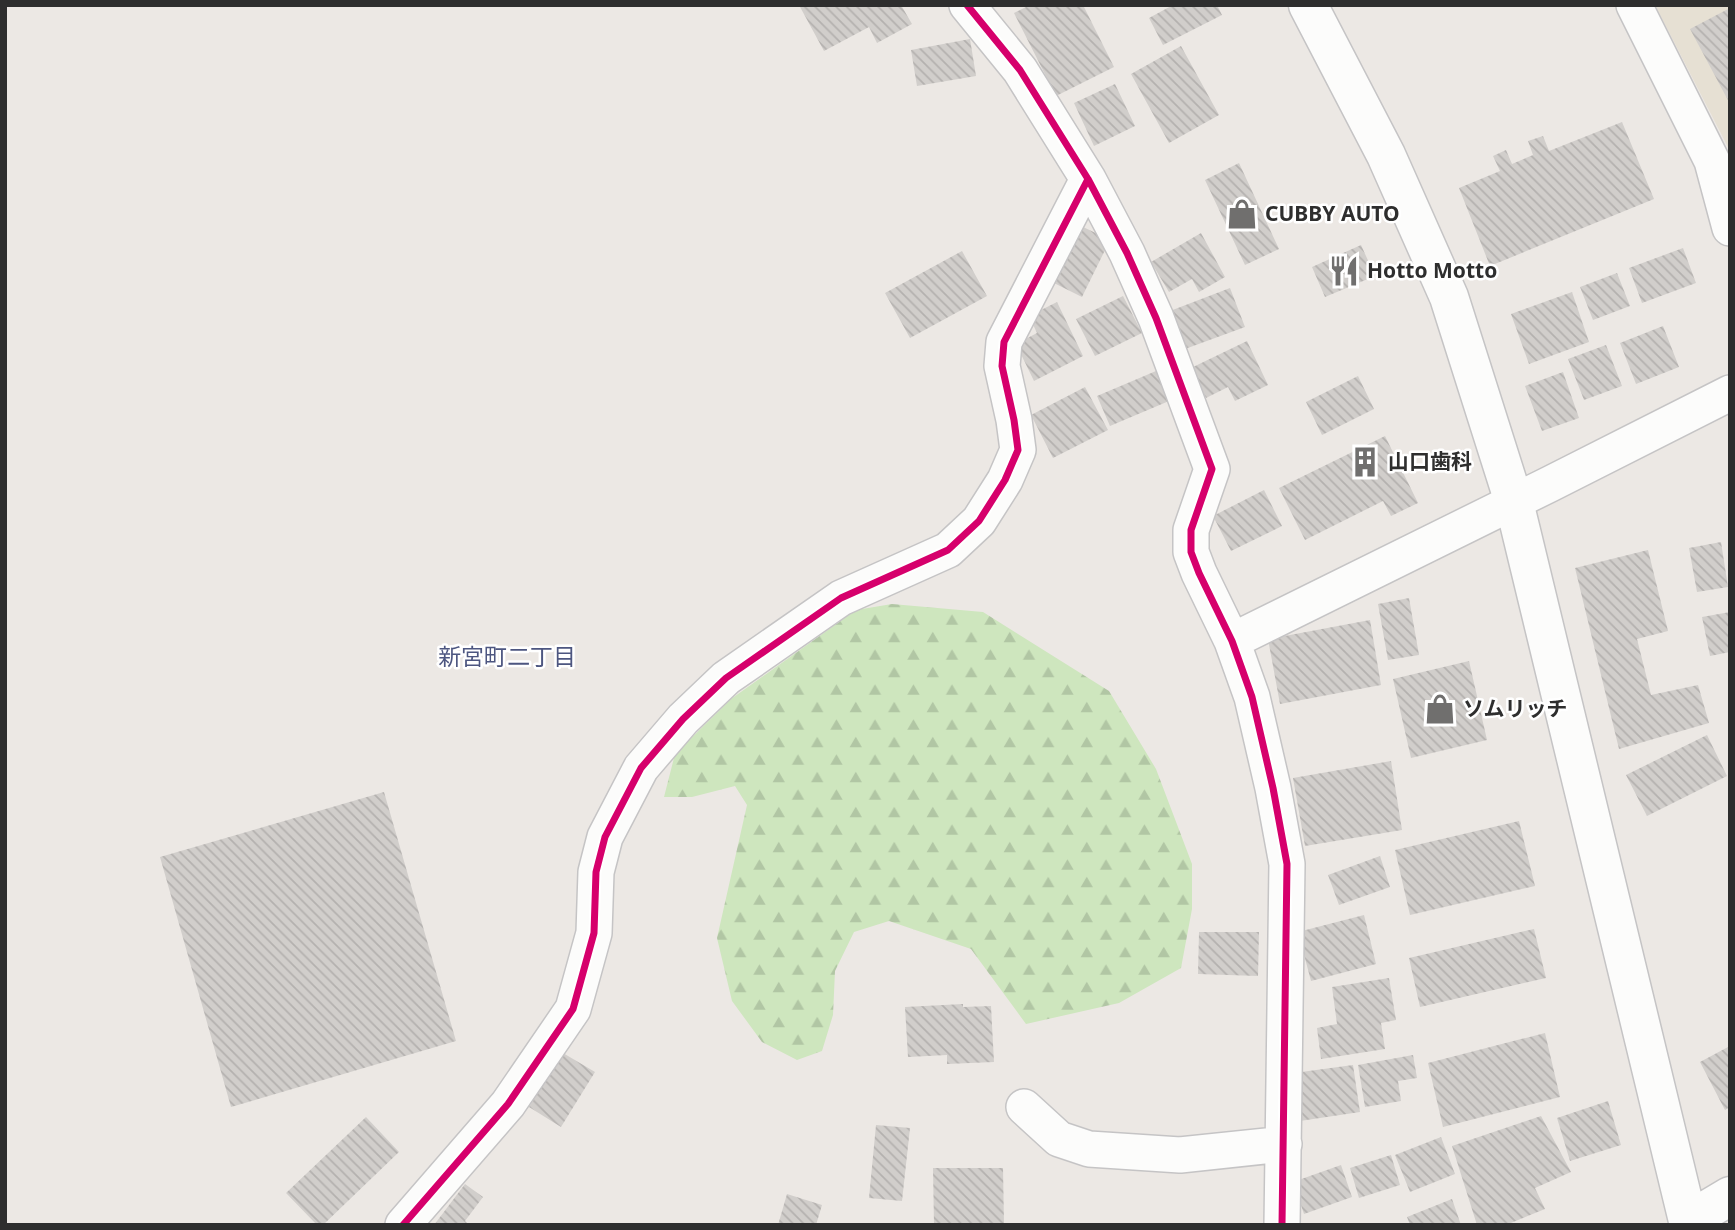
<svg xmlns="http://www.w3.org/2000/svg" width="1735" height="1230" font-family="'Noto Sans','Noto Sans JP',sans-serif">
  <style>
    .education { fill: #e6e0d3 }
    .forest { fill: url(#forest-firs) }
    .building { fill: url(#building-back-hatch) }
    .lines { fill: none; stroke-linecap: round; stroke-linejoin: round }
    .minor-casing { stroke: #c5c4c5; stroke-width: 38 }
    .tertiary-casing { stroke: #c5c4c5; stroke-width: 41 }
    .minor { stroke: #fcfcfb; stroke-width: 35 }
    .tertiary { stroke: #fcfcfb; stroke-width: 38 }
    .cycleway-casing { stroke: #fff; stroke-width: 11 }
    .cycleway { stroke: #d6006c; stroke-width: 7 }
    .labels { text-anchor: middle; stroke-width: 5; stroke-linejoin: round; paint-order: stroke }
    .poi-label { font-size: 21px; font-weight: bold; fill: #2e2e2e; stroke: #fff; text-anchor: start }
    .neighbourhood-label { font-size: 23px; fill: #4d5680; stroke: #fff }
  </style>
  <defs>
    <pattern id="forest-firs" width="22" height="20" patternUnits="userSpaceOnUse" patternTransform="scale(1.75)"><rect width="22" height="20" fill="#cee6be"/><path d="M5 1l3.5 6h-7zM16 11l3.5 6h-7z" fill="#b1c6a4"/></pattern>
    <pattern id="building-back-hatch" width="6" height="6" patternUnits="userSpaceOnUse" patternTransform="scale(1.75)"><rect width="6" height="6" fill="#d1cecb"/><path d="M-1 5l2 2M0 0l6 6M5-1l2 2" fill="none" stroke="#b4b1af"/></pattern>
  </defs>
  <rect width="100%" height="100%" fill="#ece8e4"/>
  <!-- education -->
  <path class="education" d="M1655,5h75v146z"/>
  <!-- forest -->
  <path class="forest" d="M892,604l91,8 126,79 47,78 36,95v45l-11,59 -62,35 -93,21 -55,-75 -82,-28 -35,11 -19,39 -2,44 -11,36 -25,9 -35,-18 -30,-41 -15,-63 30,-133 -12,-19 -43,11h-28l11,-43 56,-55 125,-89z"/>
  <!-- building -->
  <path class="building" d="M799,5h102l11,19 -35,19 -8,-16 -45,24z
    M1030,5h53l31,62 -58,29 -42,-83z
    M1173,5h44l5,10 -59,30 -14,-27z
    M1730,8v96l-40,-75z
    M970,39l6,37 -59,10 -6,-36z
    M1181,46l38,69 -50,28 -38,-69z
    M1115,84l20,42 -41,20 -20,-43z
    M1622,122l32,77 -164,67 -31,-78 41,-17 -7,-15 13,-6 6,14 21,-9 -5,-14 15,-5 6,15z
    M1239,163l40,86 -34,16 -40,-85z
    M1079,225l31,15 -28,57 -30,-15z
    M1201,233l24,44 -26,15 -7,-13 -23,13 -18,-30z
    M1361,245l14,31 -50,21 -13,-30z
    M1683,248l13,35 -54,20 -13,-35z
    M962,251l25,45 -77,42 -25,-45z
    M1617,273l13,33 -37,14 -13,-33z
    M1230,288l15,39 -60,22 -15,-38z
    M1572,292l17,50 -60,22 -18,-50z
    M1123,296l19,37 -47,23 -19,-37z
    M1057,302l26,54 -49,25 -18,-37 21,-11 -8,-17z
    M1663,326l16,41 -43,17 -16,-41z
    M1247,341l21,44 -33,16 -7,-14 -22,11 -15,-30z
    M1606,345l16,41 -38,14 -16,-41z
    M1156,371l13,30 -59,25 -13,-30z
    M1563,372l16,46 -37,13 -17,-45z
    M1358,376l16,33 -52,26 -16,-33z
    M1085,387l23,43 -55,28 -22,-43z
    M1385,436l33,67 -27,13 -8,-15 -78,39 -26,-52z
    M1264,490l18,36 -51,25 -18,-35z
    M1721,542l7,45 -31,5 -8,-44z
    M1648,550l20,81 -31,8 14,56 47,-10 11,38 -90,26 -44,-181z
    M1409,598l10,57 -31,5 -10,-56z
    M1730,612v40l-20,4 -8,-39z
    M1370,620l11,65 -101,19 -12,-65z
    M1469,661l18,79 -76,18 -18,-79z
    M1707,735l20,41 -80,40 -21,-41z
    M1391,761l11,69 -97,16 -12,-68z
    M384,792l72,249 -225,66 -71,-250z
    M1519,821l16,65 -125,29 -15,-65z
    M1380,856l10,31 -51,18 -11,-30z
    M1364,915l12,49 -65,17 -13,-49z
    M1534,929l12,49 -126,29 -11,-49z
    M1199,932h60l-1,44 -60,-2z
    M1389,978l7,42 -15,3 4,26 -64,10 -4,-31 20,-4 -5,-37z
    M963,1004v3l28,-1 3,56 -47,2v-9l-39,2 -3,-50z
    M1545,1033l15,64 -117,30 -15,-64z
    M1728,1047l2,3v57l-5,3 -25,-48z
    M563,1053l32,19 -34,55 -32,-20z
    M1413,1055l4,23 -19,3 3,20 -36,6 -7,-42z
    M1353,1065l7,47 -60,9 -6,-48z
    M1608,1101l13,44 -51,16 -13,-43z
    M1541,1116l30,56 -36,16 10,21 -39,16h-29l-25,-79z
    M366,1117l33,35 -76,73h-6l-31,-32z
    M876,1125l34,3 -8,73 -33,-3z
    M1441,1137l14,37 -45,18 -15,-37z
    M1391,1155l9,30 -41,13 -9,-30z
    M1341,1165l11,32 -48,17 -11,-32z
    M933,1168h70l1,57h-70z
    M465,1184l18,13 -18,24 4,4h-35z
    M787,1194l35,11 -6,20h-38z
    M1452,1199l9,26h-51l-3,-8z"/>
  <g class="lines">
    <!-- minor casing -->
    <g class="minor-casing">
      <path id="minor" d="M967,5l53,65 68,109 39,74 29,65 56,151 -21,61v22l8,21 33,68 20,56 21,91 14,76 -5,361
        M1634,5l78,156 18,67
        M1232,641l318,-157 180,-91
        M1024,1107l35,32 30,10 91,6 104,-11
        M403,1225l105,-121 65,-95 21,-76 2,-61 9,-35 36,-69 42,-49 43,-41 115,-80 107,-48 31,-29 26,-41 13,-30 -4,-30 -12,-54 2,-24 84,-163"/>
    </g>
    <!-- tertiary casing -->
    <g class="tertiary-casing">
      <path id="tertiary" d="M1308,5l78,150 63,142 65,205 175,723
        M1688,1221l42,-25"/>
    </g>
    <!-- minor -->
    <use href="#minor" class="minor"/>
    <!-- tertiary -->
    <use href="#tertiary" class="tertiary"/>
    <!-- cycleway casing -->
    <g class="cycleway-casing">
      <path id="cycleway" d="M967,5l53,65 68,109 39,74 29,65 56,151 -21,61v22l8,21 33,68 20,56 21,91 14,76 -5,361
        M403,1225l105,-121 65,-95 21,-76 2,-61 9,-35 36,-69 42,-49 43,-41 115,-80 107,-48 31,-29 26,-41 13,-30 -4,-30 -12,-54 2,-24 84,-163"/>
    </g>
    <!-- cycleway -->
    <use href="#cycleway" class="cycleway"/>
  </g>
  <!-- icons -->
  <defs>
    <g id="shop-bare" transform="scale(2.415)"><path d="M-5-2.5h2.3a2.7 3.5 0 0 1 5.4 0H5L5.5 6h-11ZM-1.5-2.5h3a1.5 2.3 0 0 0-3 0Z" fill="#706f6e" stroke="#fff" stroke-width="2.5" paint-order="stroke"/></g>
    <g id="restaurant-bare" transform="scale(2.415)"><path d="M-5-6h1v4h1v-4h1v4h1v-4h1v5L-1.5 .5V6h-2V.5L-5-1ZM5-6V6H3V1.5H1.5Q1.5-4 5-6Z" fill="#706f6e" stroke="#fff" stroke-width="2.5" paint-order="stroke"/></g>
    <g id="building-bare" transform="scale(2.415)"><path d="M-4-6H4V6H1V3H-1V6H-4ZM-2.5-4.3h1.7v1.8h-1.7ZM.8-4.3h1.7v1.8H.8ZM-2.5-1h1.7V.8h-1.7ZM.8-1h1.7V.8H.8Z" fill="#706f6e" stroke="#fff" stroke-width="2.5" paint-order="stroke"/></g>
  </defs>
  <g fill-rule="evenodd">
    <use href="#shop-bare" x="1242" y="214"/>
    <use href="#restaurant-bare" x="1344" y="271"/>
    <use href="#building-bare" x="1365" y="462"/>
    <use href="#shop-bare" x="1440" y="709"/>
  </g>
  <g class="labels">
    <!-- poi labels -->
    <g class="poi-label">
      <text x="1265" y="221">CUBBY AUTO</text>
      <text x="1367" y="278">Hotto Motto</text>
      <text x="1388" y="469">山口歯科</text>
      <text x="1463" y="716">ソムリッチ</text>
    </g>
    <!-- neighbourhood labels -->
    <g class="neighbourhood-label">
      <text x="507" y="665">新宮町二丁目</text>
    </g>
  </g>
  <!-- border -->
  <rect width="1735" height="1230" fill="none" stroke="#2e2e2e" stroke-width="14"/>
</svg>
